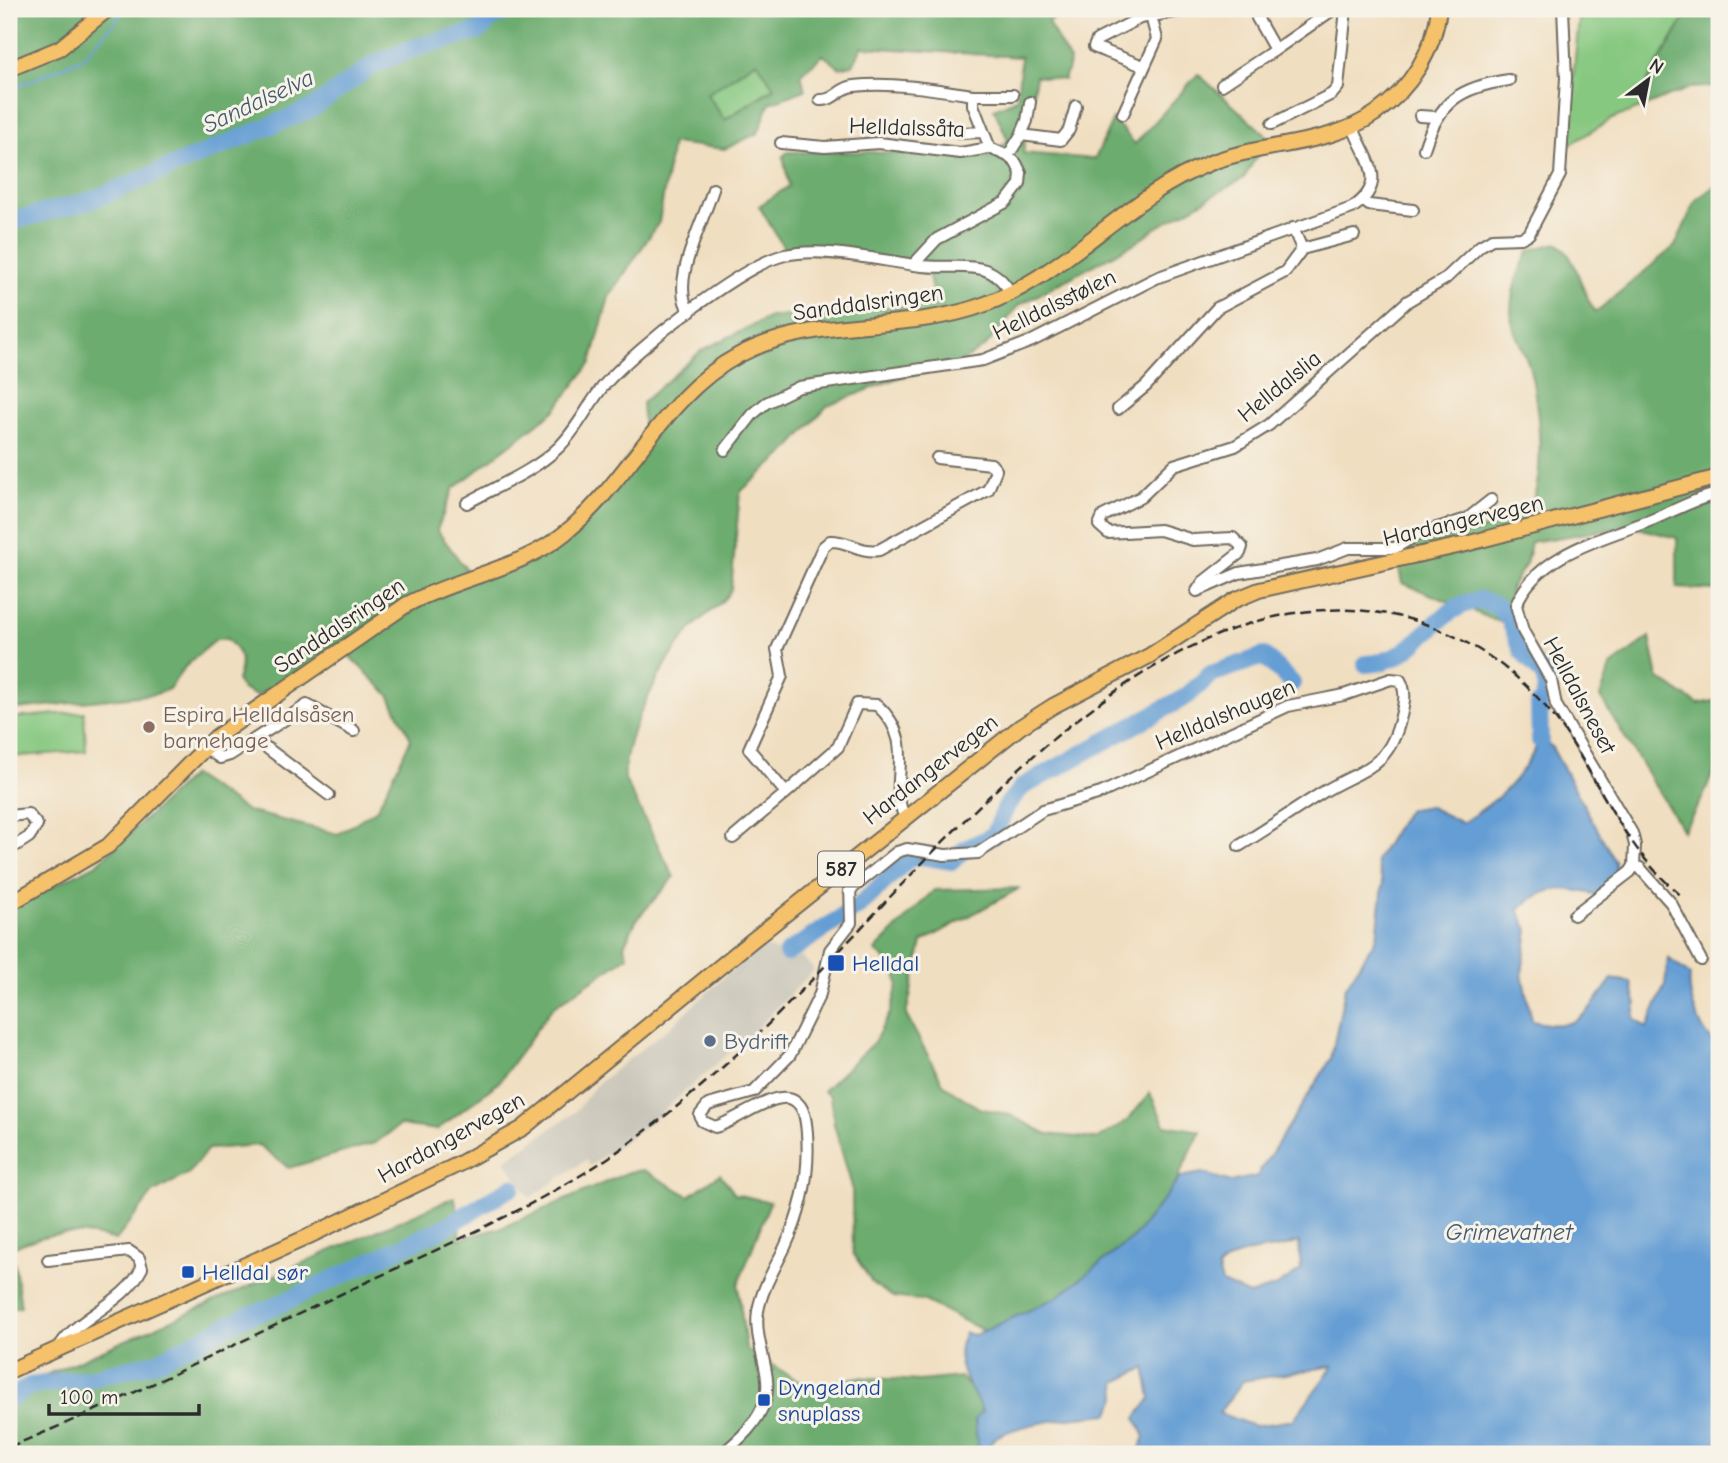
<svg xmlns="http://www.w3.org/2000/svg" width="1728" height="1463" font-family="'Comic Neue',sans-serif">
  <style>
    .industrial { fill: #c8c4b8 }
    .green { fill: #86c880; stroke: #587a56; stroke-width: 2 }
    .forest { fill: #6cac6e; stroke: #4c6c4c; stroke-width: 2; fill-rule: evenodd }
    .water { fill: #659ed4; stroke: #486480; stroke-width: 2; fill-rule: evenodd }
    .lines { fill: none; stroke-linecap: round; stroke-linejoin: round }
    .stream { stroke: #659ed4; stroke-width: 2.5 }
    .river { stroke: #659ed4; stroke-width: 18 }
    .minor-casing { stroke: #706a5f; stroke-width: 14 }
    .major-casing { stroke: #706a5f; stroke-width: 18 }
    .minor { stroke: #fff; stroke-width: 10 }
    .major { stroke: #f5c16b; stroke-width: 14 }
    .rail { stroke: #2b2b2b; stroke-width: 2.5; stroke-dasharray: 10 5; stroke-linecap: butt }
    .education-dot { fill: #8d6e63; stroke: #f7f3e8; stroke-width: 2.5 }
    .transit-dot { fill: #1a4fb4; stroke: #f7f3e8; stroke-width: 2.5 }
    .service-dot { fill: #5c6f8a; stroke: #f7f3e8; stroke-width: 2.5 }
    .labels { text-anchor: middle; stroke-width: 6; stroke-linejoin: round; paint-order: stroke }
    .shield { fill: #f7f3e8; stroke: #686764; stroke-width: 2 }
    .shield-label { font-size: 21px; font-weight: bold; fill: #2b2b2b }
    .street-label { font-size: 23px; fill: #2b2b2b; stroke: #f7f3e8 }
    .education-label { font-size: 23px; fill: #785e54; stroke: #f7f3e8; text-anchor: start }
    .transit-label { font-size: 23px; fill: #164399; stroke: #f7f3e8; text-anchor: start }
    .service-label { font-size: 23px; fill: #4e5e75; stroke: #f7f3e8; text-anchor: start }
    .water-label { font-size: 24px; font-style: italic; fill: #42596f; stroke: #f7f3e8 }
  </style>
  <rect width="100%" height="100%" fill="#f7f3e8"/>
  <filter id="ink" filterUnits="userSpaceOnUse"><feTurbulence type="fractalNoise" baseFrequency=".0143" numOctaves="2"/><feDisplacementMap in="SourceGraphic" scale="14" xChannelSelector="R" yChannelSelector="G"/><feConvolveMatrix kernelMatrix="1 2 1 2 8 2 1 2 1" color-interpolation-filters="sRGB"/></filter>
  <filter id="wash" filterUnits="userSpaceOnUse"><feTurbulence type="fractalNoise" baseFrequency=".00686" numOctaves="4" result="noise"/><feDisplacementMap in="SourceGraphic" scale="28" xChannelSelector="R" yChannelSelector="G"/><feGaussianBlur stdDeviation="1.57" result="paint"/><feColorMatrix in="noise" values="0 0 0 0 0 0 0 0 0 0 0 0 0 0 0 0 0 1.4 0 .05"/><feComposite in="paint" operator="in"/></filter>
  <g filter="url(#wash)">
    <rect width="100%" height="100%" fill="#f0dec0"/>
    <!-- industrial -->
    <path class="industrial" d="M760,944l34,15 8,-3 12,14 -56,57 -109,96 -59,43 -4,-6 -56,38 -25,-38 70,-48 22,-28 73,-57z"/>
    <!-- green -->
    <path class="green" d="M1615,9h75l-42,72 -8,27 -28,11 -41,25 -3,-17 11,-107 4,-4z
      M757,61l17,26 -50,33 -17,-26z
      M84,712l2,39 -77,6v-39z"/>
    <!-- forest -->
    <path class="forest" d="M9,9h1058l-19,14 22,38 -6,19 -28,-4 -13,77 72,6 18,-40 22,25 63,-70 70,63 -24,41 -88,50 -19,14 -118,63 -33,41 -35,22 -51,9 -73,29 -40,45 -47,41 -9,98c-9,16 -27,24 -39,38 -28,33 -71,108 -67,152l49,97 -37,42 -13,26 4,11 -76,52 -53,74 -62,48 -37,-5 -25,18 -86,25 -30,-23 -51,4 -19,24 -36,20 -37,47c-41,-11 -65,-9 -104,8l9,59 -12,2v-401l88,-44 95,-89 55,36 91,23 39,-25 34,-70 -22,-44 -51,-50 -81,51 -15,-7 -5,-9c7,-20 5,-26 -10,-41h-11l-31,28 -16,22 -13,5 -147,16zM862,47l159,10 -4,42 -23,10 14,31 -18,17 -120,-5h-82l-5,4 6,30 -30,20 25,42 144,22 6,33 -164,14 -68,33 -60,53 2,33 -77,101 -99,35 -31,-42 16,-41 101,-78 37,-48 18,-66 50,-75 13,-79 53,6 33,-16 12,-30 35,-13 -4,-16 22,-19 17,13 13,-3zM757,61l17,27 -49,32 -18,-26z
      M1690,9h29v77l-29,2 -50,20 8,-27z
      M1719,183v417l-4,-10 -38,-2v-50l-47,-12 -99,16 -5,22 -15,23 -6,37 -103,-41 -8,-37c30,-4 110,-15 132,-36 23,-21 12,-122 1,-150 -6,-16 -17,-32 -16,-50 1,-23 8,-40 19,-60l27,-7c22,15 22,48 39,69l79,-66 21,-46z
      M1650,637l8,41 40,26 21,-4v58l-16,39 -20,34 -83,-134 11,-31z
      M1020,888l-98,54 -16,73 38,70 35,23 31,7 37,19 50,5 31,-19 22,-27 15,32 36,6 -27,55 -40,51 -78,61 -72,33 -59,-30 -32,-4 -20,-13 -20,-31 -1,-66 -18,-63 -4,-28 -7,-5 51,-49 16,-29 8,-28 -2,-15 -21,-20 59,-60z
      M644,1170l45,26 31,-22 15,20 35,8 -32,83 8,64 62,38 50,-10 61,4 42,-4 12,14 9,20 -7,9 3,34h-969v-63l445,-194 6,21 -1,21 42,-11 128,-56z"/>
    <!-- water -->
    <path class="water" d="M1540,740l11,6 64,115 2,19 -19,15c-36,-8 -51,-11 -80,15l10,20 -6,44 10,47c49,12 53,-7 80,-42l19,3 5,21 -2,16 13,9 18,-43 3,-27 22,17c-3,22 10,59 29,71v408h-582l8,-17 -9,-19 15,-20 -6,-30 -29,14 1,14 -8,18c-28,2 -87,9 -111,22 -7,4 -10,11 -12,18h-8l-3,-35 7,-8c-12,-27 -33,-50 -17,-78l9,2 10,-4 72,-33 78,-61 47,-60 21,-4 29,9 26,-6 74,-117 14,-71 32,-51 6,-53 -7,-23 31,-51 21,-4 34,17c39,-25 57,-41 78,-83zM1299,1242l2,28 -24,16 -28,9 -27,-12 -4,-15c22,-22 54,-15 81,-26zM1333,1366l-40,54 -39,6 -35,-13 24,-32z"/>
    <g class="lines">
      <!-- stream -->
      <path class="stream" d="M9,90l74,-32 43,-49"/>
      <!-- river -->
      <path class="river" d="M9,222l83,-22 221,-92 60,-43 41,-17 65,-17 14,-14 24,-8
        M1366,664c53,-1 67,-59 115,-64l16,6 12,13 14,33 21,24 3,12 -3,8
        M1539,704l1,36
        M787,953l72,-47 49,-47 14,-3 30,5 12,-11 30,-15 13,-30 15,-18 165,-91 24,-22 53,-18 28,27
        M9,1399l21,-13 60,-8 66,-16 90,-46 23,-7 176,-82 67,-40"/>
    </g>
  </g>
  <g filter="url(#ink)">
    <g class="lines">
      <!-- minor casing -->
      <g class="minor-casing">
        <path id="minor" d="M1265,9l-8,9 18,32 59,-41
          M1143,66l-49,-19 3,-7 43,-22 53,-9
          M1222,85l53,-35
          M973,95h40
          M820,100c15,1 20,-13 34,-14 39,-4 80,3 119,9v10l17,43
          M1123,114l34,-75 -6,-23
          M1420,116l16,1
          M1272,124l60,-30 6,-7 8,-78
          M960,133l23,-1
          M1021,135l6,-14 3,-19
          M781,143l44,4 54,-4 81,10 30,-5 18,8 8,7 5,10 -1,11 -14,18 -69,37 -24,26
          M1424,149c15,-48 36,-62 85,-69
          M1008,156l13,-21 40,5 8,-10 7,-24
          M1363,200l6,5 44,5
          M1302,249l52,-14
          M690,312c-22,-29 14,-90 23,-123
          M1118,409l28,-23 71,-78 68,-36 17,-23 -9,-21
          M725,450l28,-36 13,-11 33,-16 184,-27 49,-19 124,-63 196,-70c39,-26 12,-50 1,-81
          M1491,500l-24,19 -47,14 -25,15h-47l-31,12 -78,13 -42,18 6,-9 37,-29 2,-6 -9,-9 -40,2 -33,-10 -52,3 -9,-8 4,-9 38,-19 33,-32 61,-19 34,-21 139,-124 37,-22 35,-33 12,-7 29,-1 8,-4 31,-59 6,-97 -3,-69
          M467,503c30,-17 66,-31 91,-55 20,-19 30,-44 47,-64 31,-35 136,-119 180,-129 39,-9 96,6 137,11 35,4 70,-10 89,28
          M255,739l74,56
          M205,747l15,11 10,-3 77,-50 47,26
          M9,816l19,-2 9,11 -8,12 -20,13
          M905,817c-19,-34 15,-73 -28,-112l-20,-1 -19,43 -52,46 -37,-44 33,-73 -5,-27 46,-102 7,-6c18,-1 29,12 49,9l109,-60 8,-20 -5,-6 -54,-6
          M733,838l53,-45
          M1634,866l6,2 31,35 30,57
          M849,891l48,-39 10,-3 38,6 33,-2 65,-43 58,-17 187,-87 56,-11 47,-16 9,1c7,12 4,23 1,36 -12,55 -42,53 -81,78 -27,17 -53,35 -81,52
          M1574,915l56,-43 4,-6 1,-21 -3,-12 -76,-128 -5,-25 -28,-49 -7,-26c22,-53 91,-67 138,-86 22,-9 42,-21 65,-25
          M48,1260l81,-9 10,7 3,10c-18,37 -67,49 -84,81
          M722,1454c18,-15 35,-30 43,-53 9,-28 -12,-58 -7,-90 4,-23 17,-43 27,-64 17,-36 25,-74 22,-114 -1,-12 -2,-26 -13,-33 -18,-11 -59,22 -79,27l-13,-6 -2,-6 8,-10 46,-13 36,-37 30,-61 10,-44 21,-27 -1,-38 -6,-18"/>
      </g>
      <!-- major casing -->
      <g class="major-casing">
        <path id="major" d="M9,69l51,-21 48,-39
          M9,904l99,-58 108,-109 190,-132c51,-28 114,-35 159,-72 65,-53 99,-138 174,-178 73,-39 156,-23 232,-46 93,-28 150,-111 239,-146 54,-21 118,-16 166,-50 35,-25 58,-62 63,-104
          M9,1371l294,-132 156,-75 64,-36 226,-185 271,-216 33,-21 96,-50 86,-56 24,-10 203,-45 257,-68"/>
      </g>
      <!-- minor -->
      <use href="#minor" class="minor"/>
      <!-- major -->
      <use href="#major" class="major"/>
      <!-- rail -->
      <path class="rail" d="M9,1447c112,-45 221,-101 330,-152 91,-43 186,-82 269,-137 69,-47 131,-103 189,-163 150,-151 382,-455 628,-371 59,21 110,61 144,114 38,58 58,114 114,159"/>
    </g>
  </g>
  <!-- markers -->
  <circle class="education-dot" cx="149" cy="727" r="7"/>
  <g class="transit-dot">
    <rect x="827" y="954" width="18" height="18" rx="3.5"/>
    <rect x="181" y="1265" width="14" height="14" rx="3.5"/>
    <rect x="757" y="1393" width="14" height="14" rx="3.5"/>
  </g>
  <circle class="service-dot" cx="710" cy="1041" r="7"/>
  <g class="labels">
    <!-- shield labels -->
    <rect class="shield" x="818" y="851.5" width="46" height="35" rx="5"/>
    <g class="shield-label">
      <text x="841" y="876">587</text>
    </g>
    <!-- street labels -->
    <g class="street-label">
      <text transform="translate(907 127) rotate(2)" y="8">Helldalssåta</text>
      <text transform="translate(868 302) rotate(-8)" y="8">Sanddalsringen</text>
      <text transform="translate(1054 304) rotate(-26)" y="8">Helldalsstølen</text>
      <text transform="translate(1279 386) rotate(-39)" y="8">Helldalslia</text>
      <text transform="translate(1463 520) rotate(-13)" y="8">Hardangervegen</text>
      <text transform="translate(339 625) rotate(-34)" y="8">Sanddalsringen</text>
      <text transform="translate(1580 695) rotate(62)" y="8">Helldalsneset</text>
      <text transform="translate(1225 714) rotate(-23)" y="8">Helldalshaugen</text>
      <text transform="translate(930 769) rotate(-38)" y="8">Hardangervegen</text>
      <text transform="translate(451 1137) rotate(-29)" y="8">Hardangervegen</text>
    </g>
    <!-- education labels -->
    <g class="education-label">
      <text x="163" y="722">Espira Helldalsåsen<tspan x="163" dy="26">barnehage</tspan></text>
    </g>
    <!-- transit labels -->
    <g class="transit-label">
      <text x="852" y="971">Helldal</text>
      <text x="202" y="1280">Helldal sør</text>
      <text x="778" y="1395">Dyngeland<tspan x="778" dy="26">snuplass</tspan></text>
    </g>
    <!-- service labels -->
    <g class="service-label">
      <text x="724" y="1049">Bydrift</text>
    </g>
    <!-- water labels -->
    <g class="water-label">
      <text transform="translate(258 101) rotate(-25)" y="8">Sandalselva</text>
      <text x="1509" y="1240">Grimevatnet</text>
    </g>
  </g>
  <!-- margin -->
  <rect width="1728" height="1463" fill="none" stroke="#f7f3e8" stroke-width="35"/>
  <!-- north arrow -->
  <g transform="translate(1648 80) rotate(32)" stroke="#f7f3e8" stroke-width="5" paint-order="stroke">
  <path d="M0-5L12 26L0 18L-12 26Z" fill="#2b2b2b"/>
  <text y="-10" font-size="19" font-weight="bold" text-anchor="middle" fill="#2b2b2b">N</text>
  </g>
  <!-- scale -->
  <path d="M49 1404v10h150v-10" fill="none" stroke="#2b2b2b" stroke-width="3.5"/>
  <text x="60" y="1404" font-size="21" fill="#2b2b2b" stroke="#f7f3e8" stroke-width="5" paint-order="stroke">100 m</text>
</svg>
